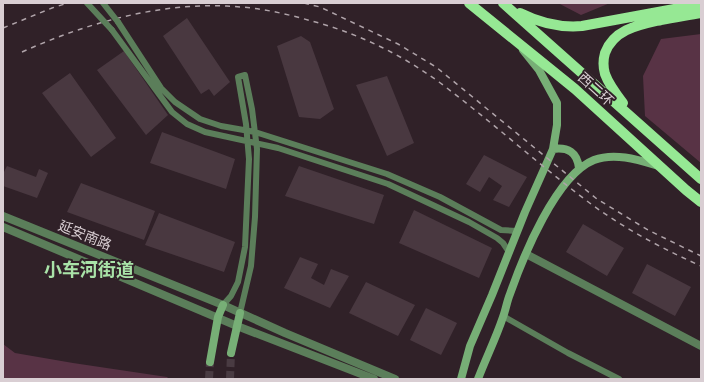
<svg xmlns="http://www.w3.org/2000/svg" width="704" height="382" font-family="'Archivo Narrow','Noto Sans SC',sans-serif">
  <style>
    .green { fill: #583345 }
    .building { fill: #493840 }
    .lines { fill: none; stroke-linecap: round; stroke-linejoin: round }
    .secondary-tunnel { stroke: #493b42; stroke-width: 8; stroke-dasharray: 8 4; stroke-linecap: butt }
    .minor { stroke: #5b7e5a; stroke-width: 6 }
    .tertiary { stroke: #5b7e5a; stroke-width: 8 }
    .secondary { stroke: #77af76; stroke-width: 8 }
    .trunk { stroke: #96e894; stroke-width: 10 }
    .rail { stroke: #afa3a9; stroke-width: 1.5; stroke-dasharray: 5 5; stroke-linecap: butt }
    .minor-bridge { stroke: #5b7e5a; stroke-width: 6 }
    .labels { text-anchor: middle; stroke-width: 4; stroke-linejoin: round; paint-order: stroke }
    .street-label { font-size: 14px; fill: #d9ced3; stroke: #302128 }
    .district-label { font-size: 18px; font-weight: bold; fill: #a9e3a8; stroke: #302128 }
  </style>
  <rect width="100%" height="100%" fill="#302128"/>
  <!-- green -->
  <path class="green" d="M558,3h52l-29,12z
    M701,34v129l-56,-47 -2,-40 18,-37z
    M3,344l12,9 58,10 94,14 2,2h-166z"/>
  <!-- building -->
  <path class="building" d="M187,18l43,64 -16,14 -5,-7 -8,5 -38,-58z
    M301,36l9,6 24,67 -14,10 -21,-2 -22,-71z
    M124,51l44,64 -22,20 -49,-65z
    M70,73l46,65 -25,19 -49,-64z
    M387,76l27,67 -27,13 -31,-71z
    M162,132l73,27 -9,30 -76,-26z
    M484,155l43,22 -18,30 -16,-7 9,-14 -13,-9 -9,15 -14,-8z
    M7,166l29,11 3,-8 9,4 -11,25 -34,-12v-12z
    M299,166l85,29 -10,29 -89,-28z
    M81,183l74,28 -11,29 -77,-28z
    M414,210l78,38 -13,30 -80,-35z
    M159,213l76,29 -11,30 -79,-27z
    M583,224l41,24 -17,28 -41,-24z
    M300,257l18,7 -7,14 13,7 7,-16 18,7 -19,32 -46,-20z
    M647,264l44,23 -16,29 -43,-23z
    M366,282l49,23 -17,31 -49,-23z
    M426,308l31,15 -16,32 -31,-15z"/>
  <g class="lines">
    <!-- secondary-tunnel -->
    <path class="secondary-tunnel" d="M209,379l1,-17
      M230,379l1,-26"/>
    <!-- minor -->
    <path class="minor" d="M118,22l43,66 14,14 25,17 21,7 34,6 132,42 53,23 61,33 16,1
      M112,30l60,82 15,12 18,8 73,16 110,36 81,38 28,16 6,5 6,9
      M223,305l8,-9 7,-14 7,-35 4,-88 -3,-35 -8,-47 7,-2 7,34 5,40 -2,68 -4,49 -11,47
      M503,316l65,37 51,26"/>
    <!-- tertiary -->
    <path class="tertiary" d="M3,216l220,89 62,28 110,46
      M3,227l234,99 137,53
      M526,254l175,92"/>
    <!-- secondary -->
    <path class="secondary" d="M553,149c15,-2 24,3 26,19
      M231,353l9,-40
      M210,362l8,-45 5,-12
      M461,379l9,-33 22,-51 33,-83 28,-63 4,-24v-22l-18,-33 -16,-20
      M478,379c8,-21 18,-41 25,-62 3,-8 4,-16 7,-23 13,-37 46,-119 84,-134 21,-8 45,0 65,6"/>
    <!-- trunk -->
    <path class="trunk" d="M469,3l106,86 111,101 15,12
      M503,3l198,176
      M520,13c20,10 39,15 62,13l119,-22
      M623,103c-7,-9 -14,-18 -18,-29 -2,-7 -2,-14 0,-21 9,-24 34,-28 56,-33 14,-2 27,-5 40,-7"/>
    <!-- rail -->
    <path class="rail" d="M304,3l16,4 78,37 38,23 161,132 51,31 53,26
      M3,28l49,-20 16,-5
      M22,52c67,-30 144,-52 219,-45 27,2 53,9 78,16 44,13 83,32 120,59 52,39 100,83 152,122 34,25 72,45 110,62"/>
    <!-- minor-bridge -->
    <path class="minor-bridge" d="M87,3l25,27
      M103,3l15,19"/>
  </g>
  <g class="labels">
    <!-- street labels -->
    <g class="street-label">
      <text transform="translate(596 89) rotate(42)" y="5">西二环</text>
      <text transform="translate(85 235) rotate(22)" y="5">延安南路</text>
    </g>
    <!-- district labels -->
    <g class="district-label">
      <text x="89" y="276">小车河街道</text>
    </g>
  </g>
  <!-- border -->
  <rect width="704" height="382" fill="none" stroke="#d9ced3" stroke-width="8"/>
</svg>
